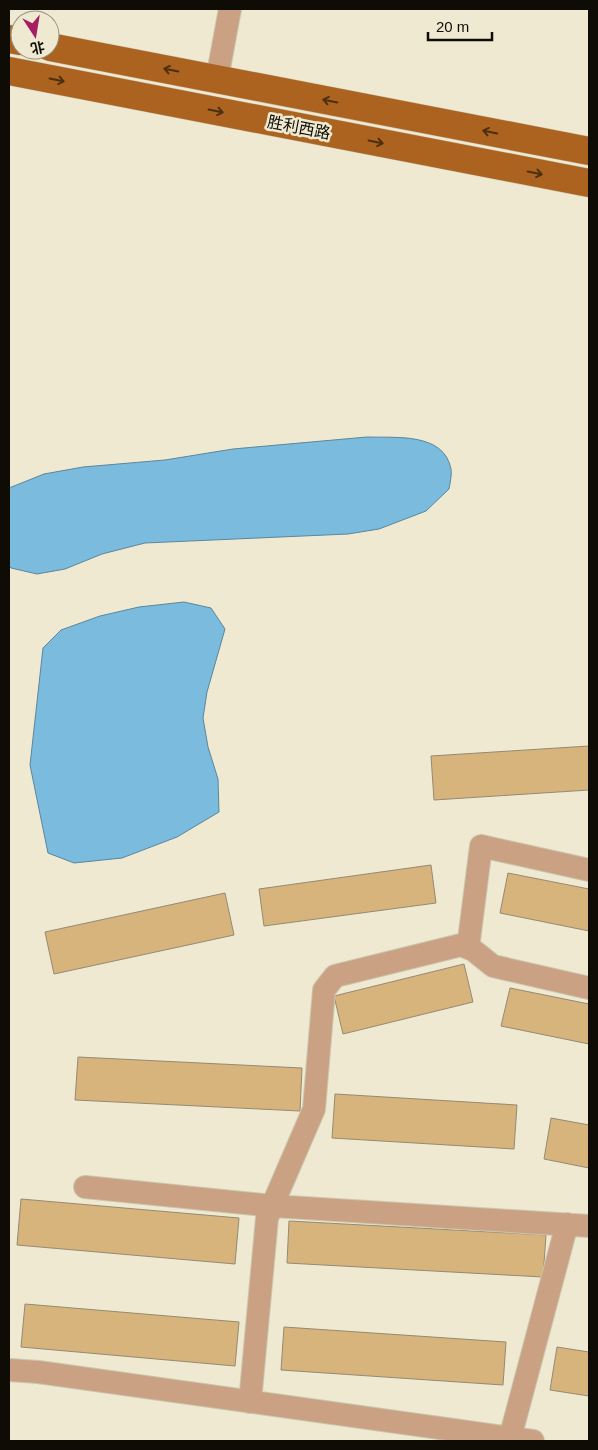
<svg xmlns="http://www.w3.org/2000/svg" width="598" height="1450" font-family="Helvetica,'Noto Sans SC',sans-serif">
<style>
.water{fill:#7bbbde;stroke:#5a869d}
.building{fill:#d6b47c;stroke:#968974}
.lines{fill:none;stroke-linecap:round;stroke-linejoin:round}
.minor-casing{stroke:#cac6b0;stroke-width:24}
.major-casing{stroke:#cac6b0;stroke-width:29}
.minor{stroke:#caa183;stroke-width:22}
.major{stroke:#ab631f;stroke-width:28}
.oneway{stroke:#4d2f0f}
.labels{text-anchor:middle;stroke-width:5;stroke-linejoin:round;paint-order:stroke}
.street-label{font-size:16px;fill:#0e0c05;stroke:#eee9d0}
</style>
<rect width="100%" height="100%" fill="#eee9d0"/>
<path class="water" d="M367,437C395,438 444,432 451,469C452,475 450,483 449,489L426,511L379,529L348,534L145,543L102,554L65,569L37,574L11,568L9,565V488L44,474L83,467L165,460L233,449Z
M184,602L211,608L225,629L207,692L203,718L208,747L218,779L219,812L177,837L122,858L74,863L48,853L30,765L43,648L61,630L100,616L139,607Z"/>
<path class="building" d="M589,746V790L434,800L431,756Z
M431,865L436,903L264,926L259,889Z
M508,873L589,889V931L500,913Z
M225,893L234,935L54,974L45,932Z
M464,964L473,1002L343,1034L334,996Z
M510,988L589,1004V1044L501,1026Z
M78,1057L302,1068L300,1111L75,1100Z
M335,1094L517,1105L514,1149L332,1138Z
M551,1118L589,1125V1168L544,1159Z
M21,1199L239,1218L235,1264L17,1245Z
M289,1221L546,1235L543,1277L287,1263Z
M25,1304L239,1322L235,1366L21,1347Z
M284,1327L506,1342L503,1385L281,1370Z
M557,1347L589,1352V1396L550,1390Z"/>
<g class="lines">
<g class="minor-casing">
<path id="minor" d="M217,79L230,9
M468,948L481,846L589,870
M85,1187L273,1206L589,1226
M9,1370L38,1372L533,1441
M250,1402L267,1218L314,1109L324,990L335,976L461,945L473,950L493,966L589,988
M510,1438L567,1224"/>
</g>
<g class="major-casing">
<path id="major" d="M9,39L20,41
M50,47L589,151
M9,71L589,183"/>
</g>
<use href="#minor" class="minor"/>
<use href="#major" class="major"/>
</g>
<defs><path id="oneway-shaft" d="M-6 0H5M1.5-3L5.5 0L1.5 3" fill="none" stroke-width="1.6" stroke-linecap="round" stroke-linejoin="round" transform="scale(1.25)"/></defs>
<g class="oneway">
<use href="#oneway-shaft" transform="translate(171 70) rotate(-169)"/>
<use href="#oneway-shaft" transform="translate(57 80) rotate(11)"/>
<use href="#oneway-shaft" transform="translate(330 101) rotate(-169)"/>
<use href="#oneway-shaft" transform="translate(216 111) rotate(11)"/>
<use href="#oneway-shaft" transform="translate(490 132) rotate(-169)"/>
<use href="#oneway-shaft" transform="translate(376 142) rotate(11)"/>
<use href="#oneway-shaft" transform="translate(535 173) rotate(11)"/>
</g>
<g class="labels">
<g class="street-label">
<text transform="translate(299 127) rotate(11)" y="6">胜利西路</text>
</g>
</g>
<rect width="598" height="1450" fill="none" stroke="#0e0c05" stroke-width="20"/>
<g transform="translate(35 35) rotate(168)"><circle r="24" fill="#eee9d0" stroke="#94917f"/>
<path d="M0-4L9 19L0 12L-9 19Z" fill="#a61d64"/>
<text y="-8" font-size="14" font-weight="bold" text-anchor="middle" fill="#0e0c05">北</text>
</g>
<path d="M428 32v8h64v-8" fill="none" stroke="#0e0c05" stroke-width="2.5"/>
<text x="436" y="32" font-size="15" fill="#0e0c05" stroke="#eee9d0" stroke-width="4" paint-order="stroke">20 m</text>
</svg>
